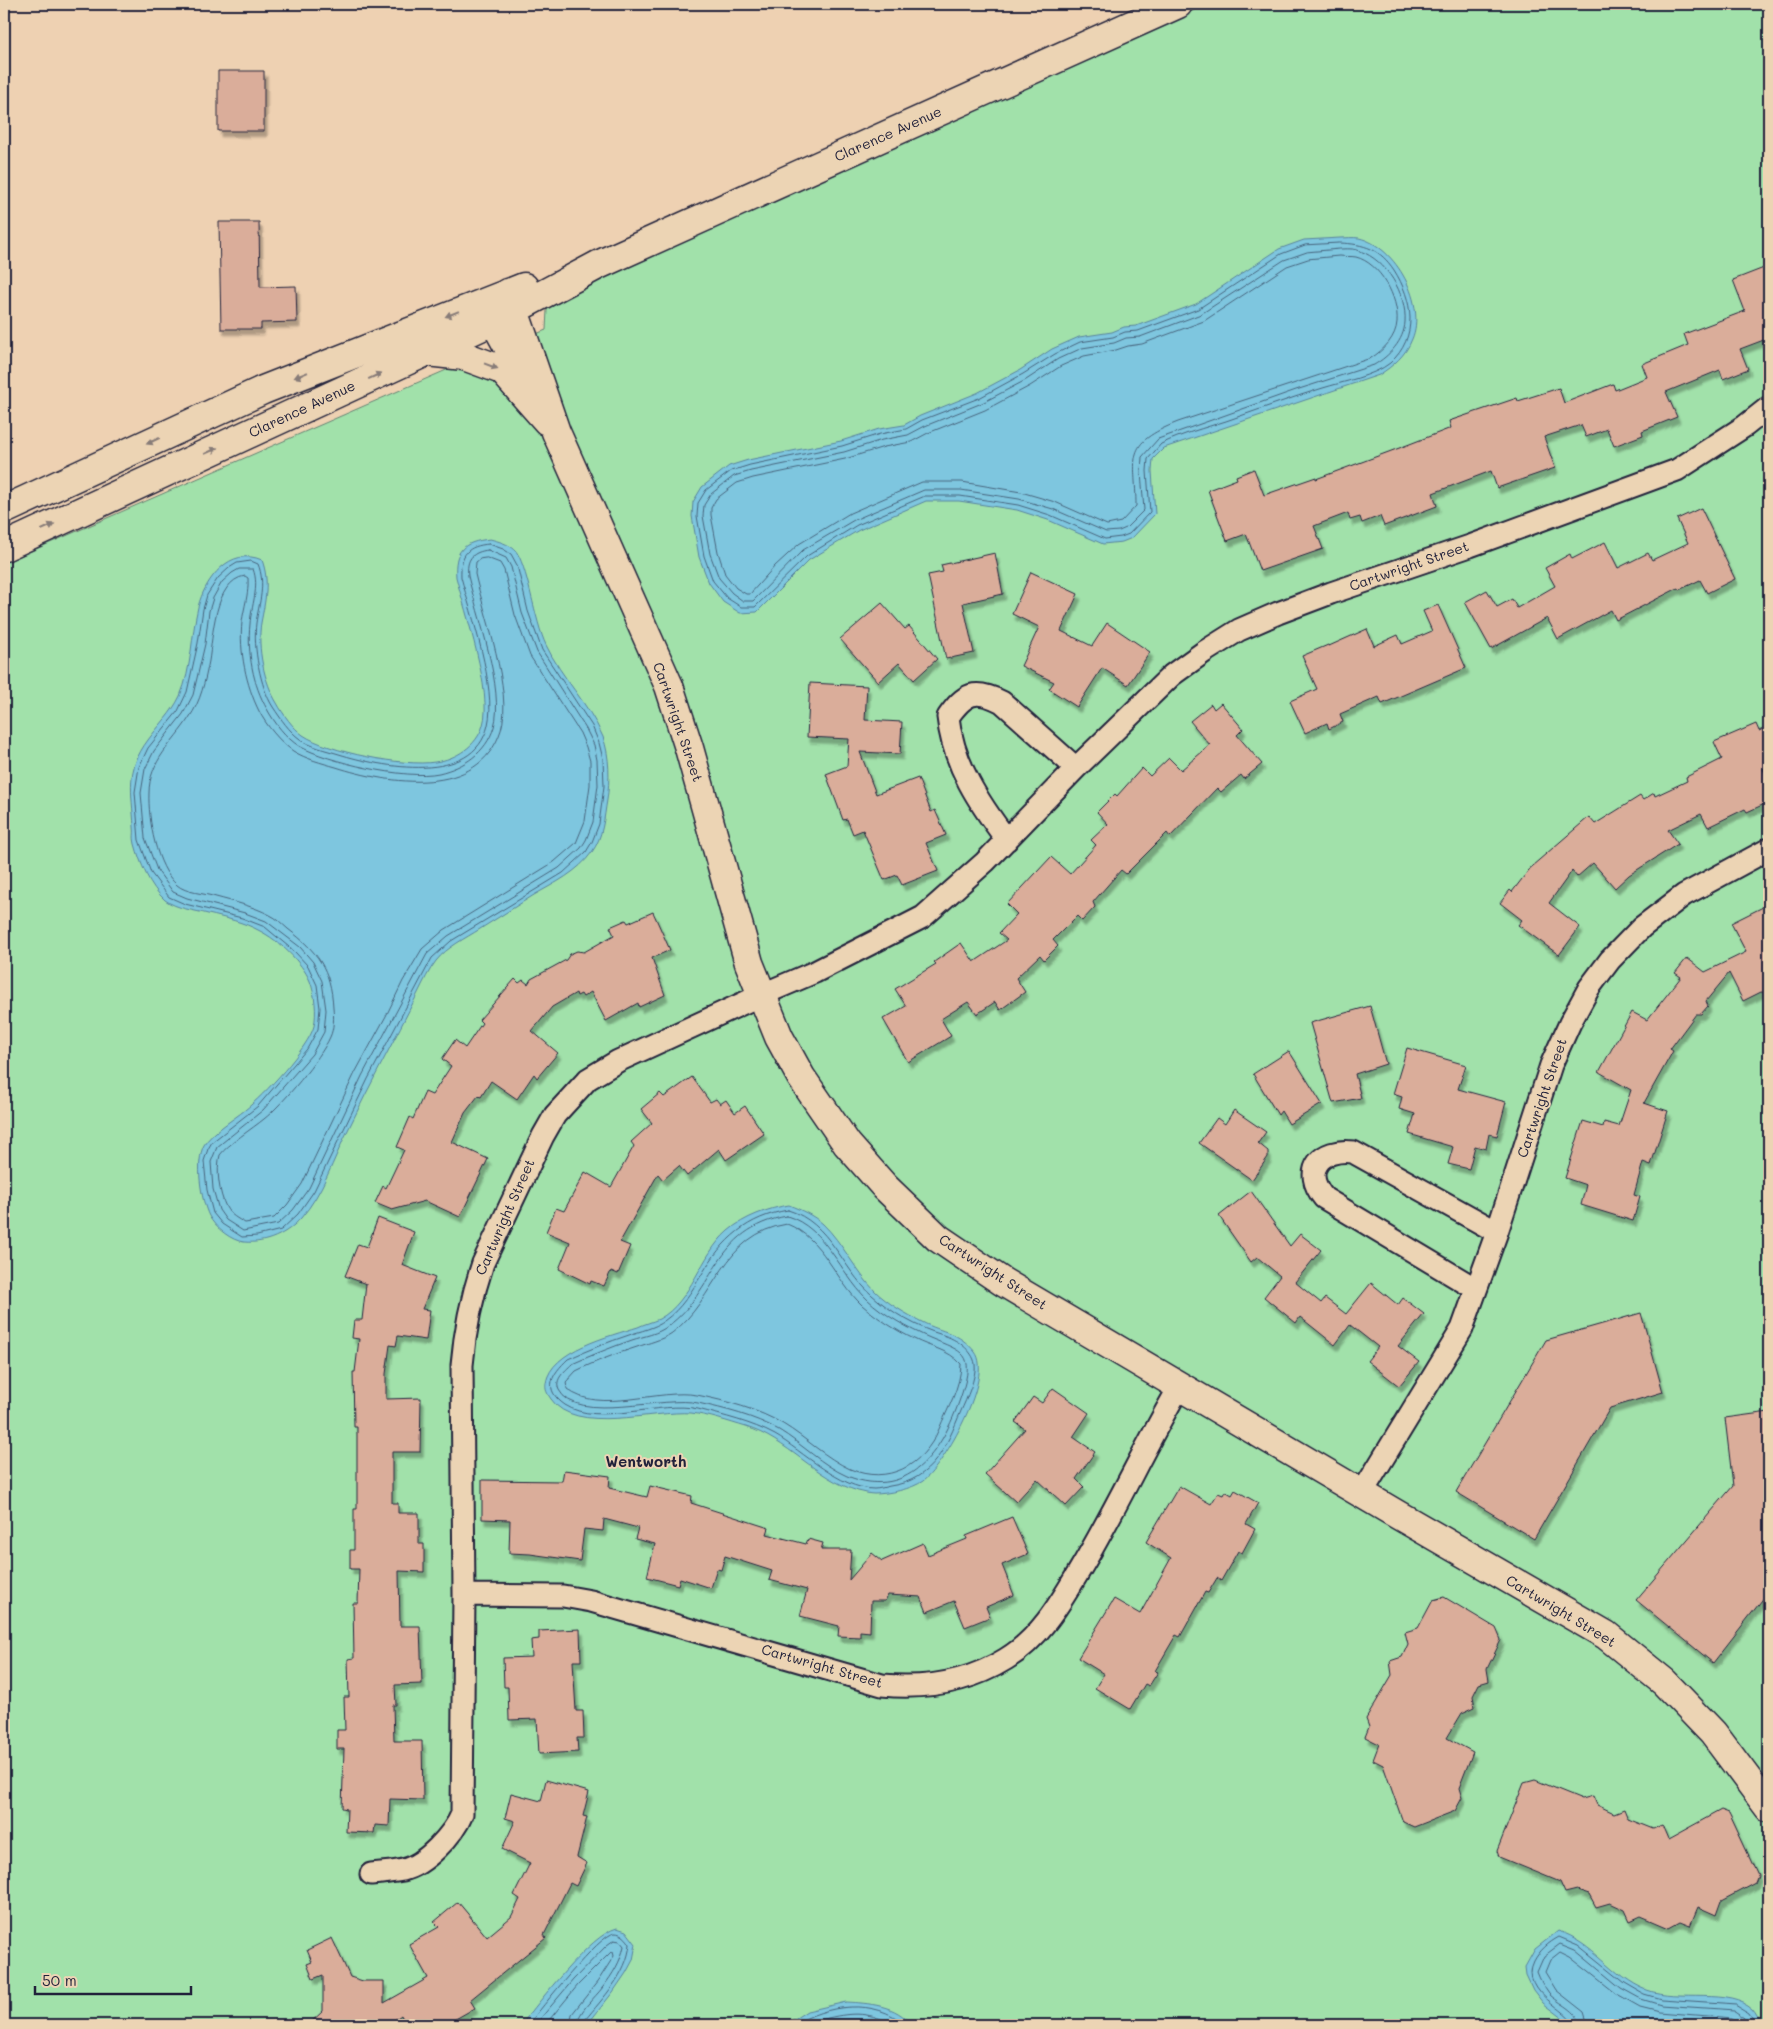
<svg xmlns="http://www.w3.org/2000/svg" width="1773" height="2029" font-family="Mali,sans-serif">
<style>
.green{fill:#a1e1aa;stroke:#628272}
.water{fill:#7ec6df;stroke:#59849d}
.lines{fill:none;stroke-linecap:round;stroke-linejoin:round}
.shore{stroke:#47647d;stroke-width:1}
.building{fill:#daad9a;stroke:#22223b;filter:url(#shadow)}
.street-casing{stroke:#22223b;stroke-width:25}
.secondary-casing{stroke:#22223b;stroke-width:31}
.street{stroke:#ecd4b4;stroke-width:21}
.secondary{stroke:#ecd4b4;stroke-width:28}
.oneway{fill:#877b78}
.labels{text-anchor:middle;stroke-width:4;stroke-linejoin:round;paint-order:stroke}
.street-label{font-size:14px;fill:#22223b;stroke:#ecd4b4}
.neighbourhood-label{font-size:15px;font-weight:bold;fill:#22223b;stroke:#ecd4b4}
</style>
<defs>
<filter id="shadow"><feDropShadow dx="3" dy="5.5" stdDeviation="1" flood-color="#0004"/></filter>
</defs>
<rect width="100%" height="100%" fill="#eed1b2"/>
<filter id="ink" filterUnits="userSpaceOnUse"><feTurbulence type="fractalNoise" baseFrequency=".02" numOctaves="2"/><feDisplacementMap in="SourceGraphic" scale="10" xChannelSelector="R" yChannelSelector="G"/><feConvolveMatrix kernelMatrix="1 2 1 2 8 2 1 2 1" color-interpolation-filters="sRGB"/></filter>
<g filter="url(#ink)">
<path class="green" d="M1208,4H1769V2025H4V563L451,368L546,330L547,310L558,297L602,275Z"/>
<path class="water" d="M1340,238C1346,238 1353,237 1359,238C1396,246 1427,305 1412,339C1406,355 1393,366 1379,375L1164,448L1153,459L1152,471L1155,514L1132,538L1122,542L1103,544L1048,520L1017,510L959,501H926L859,530L809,560L757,612L740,613L723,602L709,583L699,557L692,516L693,502L702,487L729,466L748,460L841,441L879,429L904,425L920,416L977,393L1020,370L1052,349L1079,337L1112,332L1124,327L1136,326L1196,304L1279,249L1304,240Z
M490,539C498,541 509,544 515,550C527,563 535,623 546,645C561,677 589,704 603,737C610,757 610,780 607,800C604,818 603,837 592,852C578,872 555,883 534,895C516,906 498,918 480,929C466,938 447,947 436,961C429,970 423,983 418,993C395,1039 370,1084 348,1130C333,1160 323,1193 301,1218C287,1234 266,1244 244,1242C232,1241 215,1228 209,1216C201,1200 195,1162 204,1145C211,1133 234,1119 245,1110C263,1096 309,1047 314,1026C317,1013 315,994 310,981C302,962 278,940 260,931C244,922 225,918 208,914C194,910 177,909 165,900C150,887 140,863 135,844C133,835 135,836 134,827C132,791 125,771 148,740C159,725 172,713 180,696C192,668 191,636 198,607C205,579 230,546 262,560C270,582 265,601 261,623C257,648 264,682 277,703C283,714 293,728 303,735C328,752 405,767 435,762C456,759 477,746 483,725C493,693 465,612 456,577C454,550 463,542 490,539Z
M789,1205C801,1210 813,1215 823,1224C842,1242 856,1272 875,1291C887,1303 906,1314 922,1322C943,1333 958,1331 975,1352C994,1376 945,1464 923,1481C912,1489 888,1494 874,1494C869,1494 863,1492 858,1491C816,1479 787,1439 746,1427C729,1422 709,1415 691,1413C654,1410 575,1435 551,1399C547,1393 545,1390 546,1383C551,1350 610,1336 638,1327C644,1324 652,1322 659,1319C692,1301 700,1255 728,1231C744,1217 769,1208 789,1205Z
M617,1928L626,1931L636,1944L633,1960L626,1973L613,1992L587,2025H521C540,2001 590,1935 617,1928Z
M1558,1931C1593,1941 1613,1977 1647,1990C1679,2002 1729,1986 1754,2009C1758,2013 1761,2020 1764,2025H1572L1543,2003L1533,1990L1526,1975L1525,1967L1535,1949Z
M846,2002C867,2003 898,2005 911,2025H785L807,2011Z"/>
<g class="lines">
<path class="shore" d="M1340,243C1365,244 1380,249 1394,270C1413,300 1419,337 1390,363C1374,376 1342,382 1323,388C1290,398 1258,410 1226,421C1204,428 1182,434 1161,444L1148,459L1147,471L1150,512L1129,534L1121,537L1105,539L1050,515L1018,505L960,496H925L857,525L807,556L755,607H741L727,598L713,581L704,556L697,516L698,503L706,490L731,471L750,465L842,446L880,434L906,429L922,420L979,398L1023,374L1055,354L1080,342L1113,337L1125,332L1138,331L1198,309L1281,254L1305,245Z
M1340,249C1346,249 1354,248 1360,251C1386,260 1407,294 1405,322C1404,341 1389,356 1374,365L1296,390L1158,439L1142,457L1141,472L1144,510L1126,528L1119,531L1106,532L1053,509L1019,499L961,490H924L854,520L803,550L753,601H743L732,593L719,578L710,554L703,516L704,505L711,494L734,476L751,471L844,452L882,440L908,435L925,426L982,403L1026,380L1058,359L1082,348L1114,343L1126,338L1140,337L1201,314L1284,260L1307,252Z
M1340,256C1345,257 1351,256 1356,257C1380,263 1399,298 1397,322C1396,337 1384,350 1371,358L1178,422C1122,444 1136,457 1136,506L1121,522L1107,525L1055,502L1021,492L962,482H922L850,513L799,544L775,566L750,594H746L736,588L725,574L718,552L711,515V508L716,499L737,483L753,478L845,459L884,447L911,442L928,433L985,410L1030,386L1061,366L1084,356L1116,350L1128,346L1142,344L1204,321L1287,266L1308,259Z
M489,544L503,549L511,554L517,565L528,611L542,650L592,726L599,743L603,759L604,786L599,824L592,842L586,852L563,873L451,941L432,958L368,1079L314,1191L298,1214L281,1230L257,1236L242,1237L222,1224L213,1213L207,1190L204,1161L208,1149L212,1142L258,1106L307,1049L318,1029L320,1008L317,985L308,966L295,952L265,927L242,918L185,904L169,897L151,873L139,840L135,792L139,767L148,748L178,711L187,692L198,643L203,609L207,595L218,578L229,568L237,563L251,561L258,564C266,584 259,603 256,623C253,647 260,687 273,707C281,719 289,731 300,739C311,747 326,750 339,754C381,767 474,786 488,725C497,688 471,614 461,577C460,554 467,546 489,544Z
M488,550L506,558L511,567L522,613L537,652L586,729L594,745L597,760L598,785L593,822L586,840L581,848L559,868L448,936L427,954L362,1076L309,1188L293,1210L278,1224L243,1231L226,1220L219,1210L213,1189L211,1162L217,1147L263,1110L312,1054L324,1032L326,1010L322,981L313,962L300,947L266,921L245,913L187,898L173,892L157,870L145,838L141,793L145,769L154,751L183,714L193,695L205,644L209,611L213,598L222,582L232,573L239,569H253C260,587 251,606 250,624C247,652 253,685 267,709C274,722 286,738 299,746C328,762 406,780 439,773C464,767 486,753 494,727C505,690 477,614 468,576C466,559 472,552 488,550Z
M487,558L500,563L504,570L515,615L530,656L580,733L586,747L590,761V785L585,821L576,843L554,862L444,930L422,949L403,981L386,1016L355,1073L302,1184L287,1205L274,1218L245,1223C238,1219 230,1215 226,1207C219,1193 216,1170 220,1155C227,1145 253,1128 264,1119C282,1105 321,1058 330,1037C334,1029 334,1016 333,1007C331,969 317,951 288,929C282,924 277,918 270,915C253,906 234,902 216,897C204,893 186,893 177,885C156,867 148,819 149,793C149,761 173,743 189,718C201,701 205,681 209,661C213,637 214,581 245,576L248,578C249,594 244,607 242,622C239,651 246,685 259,711C266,725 280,742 293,751C306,759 322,763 336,767C389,784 479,799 501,730C513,691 484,614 475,574L476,562L480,559Z
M788,1210C831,1223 841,1268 872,1295C892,1313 918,1328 943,1335C956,1339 973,1350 975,1364C977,1376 966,1400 961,1411C946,1447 933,1480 890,1486C885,1487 879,1489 874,1489C840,1489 803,1451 775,1435C751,1422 724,1416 698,1409C661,1400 599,1427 565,1405C542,1389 552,1374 568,1359C588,1350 608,1342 629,1335C640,1331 655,1328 664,1321C682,1308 691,1292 702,1274C723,1239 747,1217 788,1210Z
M787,1216C826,1228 840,1273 867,1299C884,1315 909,1329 930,1338C964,1352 975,1353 962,1393C945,1446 912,1502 847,1476C822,1465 802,1444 779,1430C754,1416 725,1409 698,1403C666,1395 576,1424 559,1390C554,1379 565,1371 572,1364C592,1355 612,1347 632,1340C644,1336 658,1334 668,1326C717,1290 713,1229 787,1216Z
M787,1224C823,1238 835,1280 862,1305C877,1318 897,1331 914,1339C931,1348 948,1349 961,1364C961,1386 947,1410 939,1429C923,1466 888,1485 850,1469C826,1458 806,1438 783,1424C758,1409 726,1401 697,1395C660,1388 599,1415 567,1389L566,1382L576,1371C596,1361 616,1354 637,1347C648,1343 662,1340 672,1333C717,1299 722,1234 787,1224Z
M528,2025C540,2010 599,1934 615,1933C622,1933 627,1939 630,1944C627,1974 603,1998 585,2020L584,2025
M535,2025L573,1980L607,1945L614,1940L620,1941L624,1946C621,1961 613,1974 603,1987C595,1998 578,2011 577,2025
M545,2025L578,1985L610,1953L613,1952L614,1956L598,1981L572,2014L570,2025
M794,2025C825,2005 876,1997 905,2025
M806,2025C813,2021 820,2020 828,2018C854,2012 870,2012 894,2025
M829,2025C845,2022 862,2018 878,2025
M1574,2025C1572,2010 1518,1993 1534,1961C1540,1950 1548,1943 1559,1937L1578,1945L1625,1983L1644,1994L1661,1999L1736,2004L1751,2013L1758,2025
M1580,2025C1579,2010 1559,2004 1549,1994C1544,1987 1540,1980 1537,1972L1544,1956L1560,1944L1575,1950L1621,1988L1641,1999L1661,2005L1734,2010L1746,2018L1751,2025
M1588,2025L1584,2012L1556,1990L1545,1972L1550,1960L1560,1952L1570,1957L1617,1994L1640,2007L1660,2012L1731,2018L1742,2025"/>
</g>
<path class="building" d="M218,71H264V131H218Z
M219,222H259L260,287L296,286L297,322L261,323V329H221Z
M1769,266V338L1740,349L1748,369L1723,379L1720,370L1666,392L1677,417L1642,431L1643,435L1614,446L1607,429L1586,437L1581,425L1544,437L1555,468L1497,488L1491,471L1433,493L1437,506L1384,526L1380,516L1362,523L1360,517L1350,520L1348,513L1314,526L1323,549L1260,571L1246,534L1227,541L1208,490L1237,479L1236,476L1254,469L1264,495L1316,477V479L1402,447L1451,428L1449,421L1517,398L1518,401L1559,388L1564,403L1613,384L1615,390L1647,377L1642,364L1688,345L1684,334L1745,311L1733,280Z
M1701,508L1735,579L1707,593L1700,580L1679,590L1678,588L1616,620L1611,610L1558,639L1547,618L1491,649L1465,602L1487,590L1497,607L1512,599L1517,608L1555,586L1545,568L1570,554L1572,559L1605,542L1618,568L1648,553L1652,560L1688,543L1677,519Z
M995,553L1003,594L963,603L974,653L946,659L928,575L943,572L941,565Z
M1031,572L1078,594L1061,631L1092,646L1107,623L1150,652L1128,685L1102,668L1077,707L1049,689L1054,682L1021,666L1039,627L1012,614Z
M882,603L905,629L909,626L937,659L914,680L899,663L878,682L840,639Z
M1438,605L1466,668L1382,704L1379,697L1340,714L1343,722L1329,729L1327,723L1305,733L1290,701L1317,689L1302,656L1328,645L1329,646L1367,629L1374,646L1398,635L1402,644L1432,631L1423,611Z
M810,683L867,686L865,720L902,722L900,754L860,752L876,794L918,778L931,812L935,810L946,835L926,843L938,871L902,885L897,875L884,880L863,830L853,834L847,819L843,820L826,774L847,766L849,739L807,737Z
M1221,703L1243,729L1237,735L1262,764L1244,779L1241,775L1221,792L1217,788L1170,837L1167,833L1126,874L1121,870L1093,902L1095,907L1082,921L1077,916L1053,940L1058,946L1044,960L1040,955L1016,978L1025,992L1000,1010L995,1002L977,1014L968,1002L941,1019L951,1036L908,1062L883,1019L906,1006L895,989L936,964L934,962L961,943L974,962L1007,940L999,933L1017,914L1007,904L1051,857L1070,874L1096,845L1091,840L1108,824L1097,812L1115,794L1117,796L1142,768L1150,776L1169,758L1181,770L1210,745L1190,721L1211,704L1214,709Z
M1756,724L1759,731L1769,726V766L1763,769L1769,782V802L1747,812L1745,809L1708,827L1701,814L1668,830L1678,844L1629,875L1615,888L1593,863L1577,877L1572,871L1549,903L1580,927L1559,955L1518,925L1522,920L1500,903L1510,890L1512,892L1532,866L1589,817L1595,824L1640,796L1643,800L1654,793L1655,796L1687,781L1686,777L1722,759L1714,742Z
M1769,904V993L1761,992L1743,1001L1729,973L1706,1001L1708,1006L1701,1014H1696L1670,1049L1673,1051L1644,1103L1668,1111L1651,1165L1643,1162L1634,1195L1640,1197L1633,1221L1581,1205L1586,1185L1565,1178L1583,1121L1603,1127L1604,1122L1619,1126L1631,1090L1599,1072L1632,1012L1647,1020L1681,977L1675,973L1687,958L1705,972L1746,952L1731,923Z
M653,912L670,950L652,958L665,995L639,1007L638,1003L606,1021L591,992L583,997L581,994L577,996L576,993L552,1007L532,1031L558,1053L537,1078L534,1074L517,1099L491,1081L481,1097L478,1096L465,1113L452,1142L488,1159L460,1217L425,1201L392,1210L375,1203L383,1186L386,1188L404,1150L397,1147L410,1117L413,1119L425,1092L432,1095L451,1066L442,1059L455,1040L465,1048L482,1023L479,1020L515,979L519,983L523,980L528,984L531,979L566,960L570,954L577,951L584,952L614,935L610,927L626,920L628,923Z
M1370,1006L1386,1064L1355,1074L1361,1098L1333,1103L1310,1023Z
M1407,1048L1466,1065L1458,1089L1506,1102L1497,1136L1489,1134L1486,1149L1475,1146L1469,1169L1448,1164L1453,1147L1409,1134L1415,1114L1399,1109L1402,1097L1393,1094Z
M1289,1051L1322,1104L1289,1124L1281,1111L1278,1115L1253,1074Z
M692,1077L710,1102L716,1099L720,1104L726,1100L735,1113L745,1106L764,1134L726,1160L719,1149L687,1176L679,1166L663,1180L658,1174L620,1242L630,1246L618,1274L611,1271L604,1286L591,1281L590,1284L559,1269L570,1242L546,1232L556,1208L564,1211L585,1172L611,1187L634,1146L631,1142L652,1123L641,1109L660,1093L664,1097Z
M1234,1110L1266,1132L1258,1143L1268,1151V1157L1252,1180L1199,1143L1217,1118L1225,1124Z
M1251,1191L1290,1246L1300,1234L1321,1250L1295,1282L1321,1303L1325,1298L1346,1314L1371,1283L1398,1305L1403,1298L1424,1314L1398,1346L1419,1362L1399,1386L1367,1361L1378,1347L1350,1325L1335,1345L1300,1317L1296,1323L1264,1297L1280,1276L1257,1257L1251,1262L1219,1216Z
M378,1218L414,1232L402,1265L435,1278L422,1309L430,1310L426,1340L398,1336L396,1346L390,1345L386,1374V1399L421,1398L420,1452H392V1503H398V1513H419V1544H424V1572L399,1571L400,1626H420L422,1684L395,1685L396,1705H393L394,1741H422L423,1800L390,1799L389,1826L375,1825L374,1833L346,1832L347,1809L342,1808L344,1749H337V1730H345L344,1697H349L348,1659L354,1658L353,1603H358L359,1569H350V1550H354V1509H357V1427H354L353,1372H355L359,1339L352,1338L354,1320H362L366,1284L345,1276L358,1244L367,1247Z
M1641,1313L1663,1392L1610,1408L1534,1539L1456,1492L1546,1340Z
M1053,1388L1089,1413L1073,1437L1095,1452L1076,1479L1084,1487L1066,1506L1037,1479L1016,1502L985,1474L1025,1429L1015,1422L1033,1397L1042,1403Z
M1769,1412V1591L1713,1663L1636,1600L1733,1486L1725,1418Z
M564,1470L610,1476L609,1488L647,1497L650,1486L692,1496L691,1503L769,1528L767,1534L806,1544L808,1539L823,1543L821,1550H851L849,1580L872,1553L882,1561L923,1543L928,1555L967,1539L966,1536L1012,1517L1028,1554L1002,1565L1014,1595L986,1607L990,1617L965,1627L954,1601L927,1612L921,1597L888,1595L885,1601H871L870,1632L860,1631V1637L838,1636L839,1626L800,1616L807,1590L769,1580L772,1571L725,1556L721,1570L717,1569L711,1588L680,1578L678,1585L647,1577L655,1544L635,1539L638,1528L604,1519L603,1531L584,1529L580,1561L530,1554L509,1553L510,1520L482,1519V1480L562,1481Z
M1179,1486L1211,1504L1218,1493L1223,1495L1225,1491L1232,1495L1235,1490L1258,1503L1246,1524L1255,1529L1242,1553L1238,1551L1221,1581L1217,1578L1208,1593L1205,1592L1180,1637L1176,1635L1155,1671L1158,1672L1149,1686L1145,1684L1130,1709L1095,1688L1104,1674L1078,1658L1114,1599L1140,1614L1171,1558L1146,1542Z
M1444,1597L1496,1628L1501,1640L1487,1669L1489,1681L1479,1684L1473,1696L1475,1707L1462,1713L1447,1738L1473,1752L1459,1788L1462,1798L1455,1811L1414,1827L1403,1822L1383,1765L1373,1760L1379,1744L1365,1737L1369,1727L1366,1719L1392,1675L1390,1661L1402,1657L1408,1644L1405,1632L1418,1628L1433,1600Z
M580,1629L581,1661H573L576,1711H583L584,1738H577L578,1752L539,1754L537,1719L509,1720L508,1687H504L503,1658L532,1657L531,1640L539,1639V1631Z
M546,1780L589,1792L583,1816L587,1817L577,1857L587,1863L576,1886L570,1883L544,1935L546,1938L470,2000L475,2008L445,2025H406L401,2015L388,2025H370L365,2020H340L335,2025H308L323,2011V1975L313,1979L307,1964L312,1962L307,1950L332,1938L350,1977L363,1981H384V2003L428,1978L409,1944L439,1927L434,1922L458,1902L487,1937L511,1917L520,1899L514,1895L530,1863L502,1849L515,1821L505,1818L511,1793L541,1801Z
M1535,1780L1582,1799L1593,1796L1597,1805L1614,1813L1624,1809L1628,1819L1653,1829L1662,1825L1668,1839L1721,1810L1729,1813L1758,1875L1755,1883L1721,1901L1716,1915L1698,1907L1690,1926L1680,1922L1669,1928L1641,1916L1630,1921L1625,1910L1610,1903L1596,1907L1589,1894L1577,1890L1565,1893L1560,1882L1499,1857L1497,1851L1524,1783Z"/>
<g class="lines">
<g class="street-casing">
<path id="street" d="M1007,840C979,803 953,764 948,717C965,693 975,688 1002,702L1076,768
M1476,1289L1324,1198C1301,1170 1321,1148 1353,1152L1497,1232
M1362,1493L1462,1329L1497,1232L1551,1065L1570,1023L1589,988L1610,960L1642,927L1684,895L1769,849
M464,1595L563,1596L591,1601L882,1685C925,1689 969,1682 1006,1659C1039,1639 1059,1605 1078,1573C1115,1512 1144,1447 1180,1386
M371,1874C382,1873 393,1872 403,1870C425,1865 454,1834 462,1814L464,1595L462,1365C465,1330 472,1296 483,1263L543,1136L555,1115L588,1079L618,1061L761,995L815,972L923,917L985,862L1076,768L1172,675L1204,652L1239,630L1278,613L1331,593L1470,546L1677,470L1745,426L1769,407"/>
</g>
<g class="secondary-casing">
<path id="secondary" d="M507,293L514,310L556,432L669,686L689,748L749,963L779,1037L801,1077L847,1144L885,1187L938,1238L1003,1282L1398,1515L1606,1635L1664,1682L1713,1733L1769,1808
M485,304L524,376
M427,352L464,356L502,370L547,421
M4,510L263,390L524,287
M4,547L493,321L598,265L1178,4"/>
</g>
<use href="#street" class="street"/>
<use href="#secondary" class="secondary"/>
</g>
<defs><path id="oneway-solid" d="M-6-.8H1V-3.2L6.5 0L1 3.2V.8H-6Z" transform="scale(1.25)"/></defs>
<g class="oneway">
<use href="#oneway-solid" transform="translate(452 314) rotate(158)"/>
<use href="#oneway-solid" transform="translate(491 366) rotate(21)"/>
<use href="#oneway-solid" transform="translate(301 375) rotate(158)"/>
<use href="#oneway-solid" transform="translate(375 376) rotate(-25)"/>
<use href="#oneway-solid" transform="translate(153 441) rotate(155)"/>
<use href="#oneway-solid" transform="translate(211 451) rotate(-25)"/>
<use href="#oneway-solid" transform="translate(48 527) rotate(-25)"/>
</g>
</g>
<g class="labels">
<g class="street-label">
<text transform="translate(888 134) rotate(-24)" y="5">Clarence Avenue</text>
<text transform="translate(302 409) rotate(-25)" y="5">Clarence Avenue</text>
<text transform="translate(1409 566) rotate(-19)" y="5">Cartwright Street</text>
<text transform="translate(678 722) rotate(71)" y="5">Cartwright Street</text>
<text transform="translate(1542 1098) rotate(-71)" y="5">Cartwright Street</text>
<text transform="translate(505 1217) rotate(-66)" y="5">Cartwright Street</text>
<text transform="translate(993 1272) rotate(33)" y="5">Cartwright Street</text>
<text transform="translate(1561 1611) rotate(31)" y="5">Cartwright Street</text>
<text transform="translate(822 1666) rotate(16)" y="5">Cartwright Street</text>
</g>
<g class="neighbourhood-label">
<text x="646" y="1467">Wentworth</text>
</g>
</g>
<rect width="1773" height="2029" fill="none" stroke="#ecd4b4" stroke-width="20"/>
<rect x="10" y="10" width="1753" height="2009" fill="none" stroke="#22223b" stroke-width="2" filter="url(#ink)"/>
<path d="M35 1986v8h156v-8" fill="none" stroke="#22223b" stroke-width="2.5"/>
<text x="42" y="1986" font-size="15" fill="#22223b" stroke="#ecd4b4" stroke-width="4" paint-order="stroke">50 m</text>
</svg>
